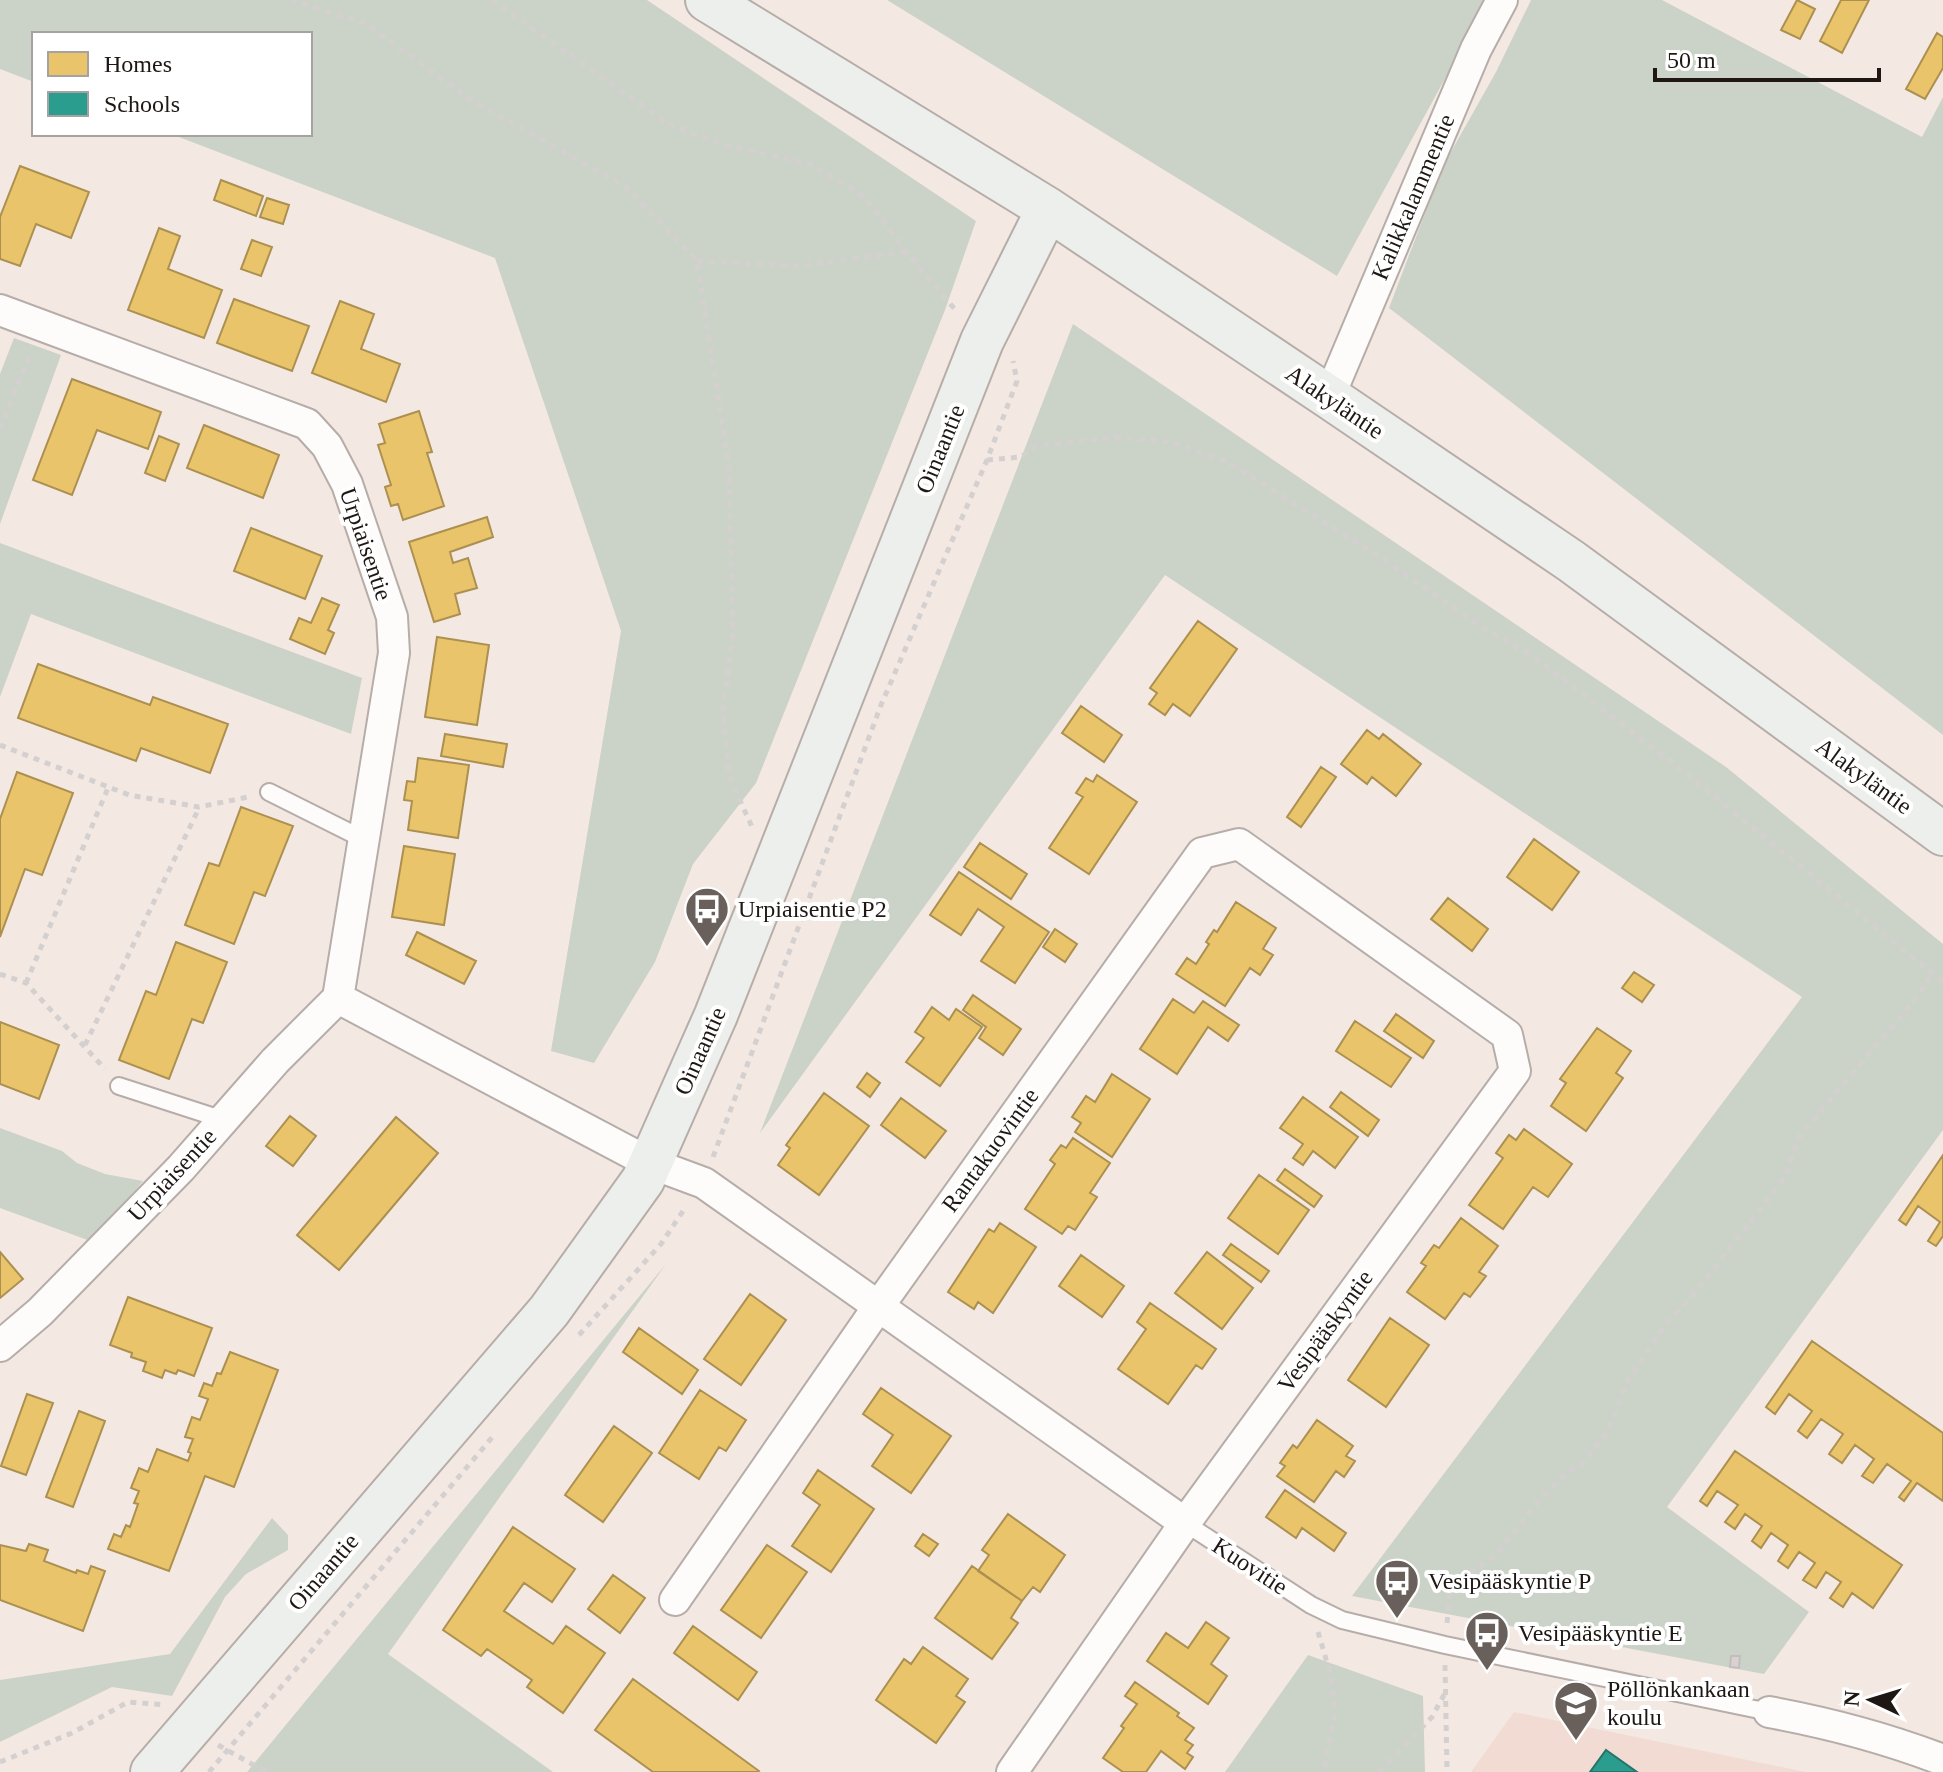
<svg xmlns="http://www.w3.org/2000/svg" width="1943" height="1772" font-family="'Times New Roman',serif">
<style>
.built{fill:#f1dbd2}
.green{fill:#cbd3c8}
.homes{fill:#e9c46a;stroke:#ac9050;stroke-width:2}
.schools{fill:#2a9d8f;stroke:#26756a;stroke-width:2}
.building{fill:#d9d1d2;stroke:#c4bdbd;stroke-width:2}
.lines{fill:none;stroke-linecap:round;stroke-linejoin:round}
.lane-casing{stroke:#b6ada9;stroke-width:20}
.street-casing{stroke:#b6ada9;stroke-width:34}
.secondary-casing{stroke:#b6ada9;stroke-width:46}
.path{stroke:#d4d0cf;stroke-width:5;stroke-dasharray:6 6;stroke-linecap:butt}
.lane{stroke:#fdfcfb;stroke-width:16}
.street{stroke:#fdfcfb;stroke-width:30}
.secondary{stroke:#edefec;stroke-width:42}
.labels{text-anchor:middle;stroke-width:8;stroke-linejoin:round;paint-order:stroke}
.street-label{font-size:24px;fill:#1e1714;stroke:#fff}
.poi-label{font-size:24px;fill:#1e1714;stroke:#fff;text-anchor:start}
</style>
<rect width="100%" height="100%" fill="#f4e8e3"/>
<path class="built" d="M1514,1712L1806,1772H1471Z"/>
<path class="green" d="M0,0H647L976,221L945,310L756,783L693,864L655,962L594,1063L551,1051L621,631L495,258L171,134H310V34H34V82L0,69Z
M887,0H1488L1337,276Z
M1531,0H1662L1922,137L1943,97V735L1389,308L1443,166L1496,72Z
M1073,324L1726,767L1943,944V1130L1667,1507L1809,1612L1764,1674L1352,1596L1802,997L1165,575L760,1133Z
M14,338L61,355L0,524V374Z
M0,543L362,678L351,734L31,614L0,697Z
M0,1128L62,1151L77,1163L105,1174L143,1181L93,1242L0,1208Z
M666,1264L388,1654L553,1772H247Z
M272,1518L288,1535V1550L246,1574L225,1597L172,1696L112,1687L0,1742V1680L170,1654Z
M1308,1655L1423,1696L1425,1772H1225Z"/>
<path class="homes" d="M1797,0L1815,9L1800,39L1781,30Z
M1841,0H1869L1842,53L1820,41Z
M1937,33L1943,37V68L1925,99L1906,89Z
M20,166L89,192L71,238L36,224L20,266L0,259V217Z
M221,180L263,196L256,216L214,200Z
M267,198L289,205L283,224L260,217Z
M159,228L180,236L168,269L222,290L204,338L128,310Z
M252,240L272,247L261,276L241,269Z
M234,299L309,326L292,371L217,343Z
M340,301L374,314L361,349L400,364L386,402L312,373Z
M72,379L161,412L148,449L97,430L72,495L33,480Z
M419,411L432,452L427,453L444,506L403,520L398,504L391,506L385,487L391,485L378,445L385,443L379,424Z
M204,425L279,455L263,498L187,468Z
M159,436L179,444L165,481L145,473Z
M487,517L493,537L450,552L453,563L468,558L477,588L455,594L460,614L434,622L409,542Z
M251,528L322,556L305,599L234,571Z
M322,598L339,605L328,630L334,633L325,654L290,639L299,618L311,623Z
M1198,621L1237,649L1190,716L1173,704L1165,715L1149,704L1157,693L1150,688Z
M437,637L489,645L477,725L425,717Z
M38,664L150,705L153,697L228,724L210,773L141,748L136,761L18,718Z
M1081,706L1122,735L1104,762L1062,733Z
M1367,730L1379,739L1383,734L1421,764L1396,796L1372,777L1367,784L1341,764Z
M445,734L507,744L503,767L441,756Z
M418,758L469,765L458,838L408,830L412,801L404,800L407,781L415,782Z
M1321,767L1336,777L1301,827L1287,817Z
M17,772L73,793L42,875L25,869L0,937V819Z
M1097,775L1137,802L1089,874L1049,848L1083,797L1076,793L1086,778L1093,782Z
M241,807L293,826L265,896L254,892L234,944L185,925L209,863L219,866Z
M1534,839L1579,872L1552,910L1507,877Z
M980,843L1027,874L1011,899L964,867Z
M404,846L455,854L444,925L392,917Z
M959,872L1049,932L1015,983L981,961L1004,927L978,909L961,935L930,915Z
M1448,898L1488,929L1472,951L1431,919Z
M1236,902L1276,928L1263,949L1273,955L1260,975L1250,968L1225,1006L1176,974L1187,958L1196,964L1209,944L1206,942L1214,930L1217,932Z
M1055,929L1077,944L1065,962L1043,947Z
M417,932L476,961L464,984L406,955Z
M176,942L227,962L203,1023L192,1019L169,1079L119,1060L146,991L156,995Z
M1634,972L1654,985L1642,1002L1622,988Z
M973,995L1021,1029L1003,1055L979,1038L986,1027L963,1010Z
M1173,999L1194,1013L1203,1001L1239,1025L1228,1041L1208,1027L1177,1074L1140,1049Z
M932,1007L949,1020L956,1009L982,1027L940,1086L906,1062L924,1038L915,1032Z
M1396,1014L1434,1041L1423,1058L1384,1031Z
M1355,1021L1411,1058L1391,1087L1336,1051Z
M0,1022L59,1045L39,1099L0,1084Z
M1597,1028L1631,1051L1616,1073L1623,1078L1586,1131L1551,1106L1566,1083L1560,1079Z
M867,1073L880,1083L870,1097L857,1087Z
M1112,1074L1150,1099L1112,1157L1075,1132L1081,1123L1072,1117L1086,1096L1095,1102Z
M1341,1092L1379,1120L1368,1136L1330,1107Z
M824,1093L869,1126L819,1195L778,1165L790,1148L786,1145Z
M1303,1097L1358,1137L1335,1168L1313,1151L1303,1165L1293,1158L1303,1144L1280,1128Z
M901,1098L946,1131L925,1158L881,1125Z
M290,1116L316,1136L293,1166L266,1146Z
M396,1117L438,1153L339,1270L297,1235Z
M1524,1129L1572,1164L1548,1197L1533,1187L1503,1229L1469,1205L1503,1158L1496,1153L1509,1135L1516,1140Z
M1073,1138L1110,1163L1090,1193L1097,1197L1075,1230L1068,1226L1062,1234L1025,1209L1055,1164L1050,1160L1061,1145L1066,1148Z
M1943,1155V1236L1936,1246L1928,1241L1940,1222L1918,1206L1906,1225L1899,1220Z
M1285,1169L1322,1196L1314,1207L1277,1180Z
M1259,1175L1309,1210L1278,1254L1228,1218Z
M1461,1218L1498,1246L1479,1272L1486,1276L1470,1297L1464,1293L1445,1319L1407,1292L1426,1266L1421,1263L1434,1245L1439,1248Z
M1000,1223L1036,1247L993,1313L978,1302L974,1309L948,1292L989,1229L994,1232Z
M1231,1244L1269,1271L1261,1282L1223,1255Z
M0,1252L23,1279L0,1298Z
M1207,1252L1253,1288L1222,1329L1175,1293Z
M1081,1255L1124,1286L1102,1317L1059,1286Z
M750,1294L786,1320L741,1385L704,1359Z
M128,1297L212,1328L194,1376L178,1370L176,1374L165,1370L162,1378L143,1371L146,1362L131,1357L132,1353L110,1345Z
M1150,1303L1216,1349L1202,1369L1196,1365L1168,1404L1118,1369L1146,1329L1137,1322Z
M1390,1318L1429,1345L1386,1407L1348,1380Z
M639,1328L698,1370L682,1394L623,1352Z
M1812,1341L1943,1433V1501L1917,1483L1904,1501L1899,1497L1911,1481L1887,1464L1873,1483L1862,1476L1874,1459L1855,1445L1842,1463L1829,1454L1843,1434L1821,1419L1807,1438L1798,1431L1812,1411L1789,1394L1775,1414L1766,1407Z
M230,1352L278,1370L234,1487L205,1476L169,1571L108,1549L114,1534L121,1537L126,1525L130,1527L138,1504L134,1503L139,1491L131,1488L139,1468L148,1472L157,1449L188,1461L191,1453L188,1452L193,1439L185,1437L192,1417L200,1420L208,1399L199,1396L204,1383L212,1386L217,1373L221,1374Z
M881,1388L951,1436L911,1493L872,1466L893,1435L863,1414Z
M700,1390L746,1420L726,1451L719,1447L699,1479L659,1453Z
M27,1394L53,1403L26,1475L1,1466Z
M79,1411L105,1421L73,1507L46,1497Z
M1317,1420L1353,1446L1346,1456L1355,1461L1344,1477L1336,1471L1314,1502L1277,1476L1285,1466L1280,1463L1293,1445L1297,1448Z
M614,1426L652,1453L603,1522L565,1495Z
M1735,1451L1902,1565L1873,1608L1852,1593L1843,1607L1830,1598L1841,1582L1826,1572L1816,1588L1803,1580L1815,1563L1799,1552L1788,1568L1778,1561L1788,1545L1771,1533L1761,1548L1752,1541L1762,1526L1745,1514L1735,1529L1725,1522L1738,1505L1717,1491L1707,1506L1700,1501Z
M818,1470L874,1509L831,1572L792,1546L820,1505L803,1493Z
M1285,1490L1346,1533L1334,1551L1302,1528L1296,1538L1266,1517Z
M1008,1514L1065,1555L1040,1592L1033,1587L1022,1601L978,1571L989,1555L982,1550Z
M513,1527L575,1569L552,1602L524,1583L504,1611L553,1644L566,1626L605,1653L563,1713L527,1687L532,1680L487,1649L481,1656L443,1630Z
M923,1534L938,1544L929,1556L915,1546Z
M29,1544L48,1550L44,1561L76,1573L77,1570L88,1574L91,1566L105,1571L83,1631L0,1600V1545L26,1551Z
M767,1545L807,1572L761,1638L721,1610Z
M972,1566L1022,1601L1011,1618L1018,1623L992,1659L935,1618Z
M613,1575L645,1598L620,1633L588,1609Z
M1206,1622L1229,1638L1211,1664L1227,1676L1208,1704L1147,1661L1166,1633L1188,1648Z
M693,1626L757,1672L738,1700L674,1653Z
M923,1647L968,1679L956,1696L965,1702L936,1743L876,1700L904,1659L911,1664Z
M633,1679L759,1771L758,1772H653L595,1730Z
M1135,1682L1179,1713L1177,1716L1194,1728L1185,1740L1193,1745L1187,1753L1193,1757L1185,1769L1161,1751L1146,1772H1123L1103,1758L1124,1728L1121,1726L1137,1704L1125,1696Z"/>
<path class="schools" d="M1606,1750L1637,1772H1590Z"/>
<path class="building" d="M1731,1656H1740L1739,1668L1730,1667Z"/>
<g class="lines">
<g class="lane-casing">
<path id="lane" d="M269,792L363,839
M119,1086L224,1120
M1185,1523L1311,1605L1342,1620L1445,1645L1769,1712"/>
</g>
<g class="street-casing">
<path id="street" d="M0,310L307,424L327,446L347,484L392,617L394,653L338,998L275,1061L181,1168L40,1312L0,1346
M1329,397L1476,49L1502,0
M338,998L650,1163L704,1183L1185,1523
M675,1600L878,1307L1202,853L1239,844L1507,1035L1515,1071L1185,1523L1012,1772
M1769,1712C1829,1723 1886,1738 1943,1760"/>
</g>
<g class="secondary-casing">
<path id="secondary" d="M707,0L1048,209L1329,397L1571,561L1943,834
M152,1772L549,1311L643,1180L716,1015L982,341L1048,209"/>
</g>
<path class="path" d="M291,0L367,24L469,99L625,186L697,261L729,467L733,633L723,709L729,776L752,827
M492,0L667,123L720,144L810,164L865,197L906,252L958,313
M697,261L796,266L906,252
M0,429L31,352
M987,460L1021,457L1036,446L1119,437L1170,442L1229,463L1380,557L1483,628L1534,657L1678,767L1943,982
M0,745L129,795L199,807L248,797
M0,974L26,983L105,1069
M26,983L108,788
M85,1045L199,808
M713,1157L881,705L987,460L1017,381L1013,361
M579,1335L661,1244L685,1208
M1447,1623L1451,1585L1495,1556L1538,1502L1563,1476L1583,1463L1608,1431L1628,1380L1666,1324L1694,1294L1786,1176L1798,1138L1912,1003L1933,974
M1318,1632C1325,1656 1334,1682 1334,1708C1335,1729 1324,1750 1326,1772
M1445,1665L1447,1772
M218,1745L266,1772
M0,1762L72,1733L128,1702L166,1705
M209,1772L495,1434
M1379,1772L1432,1717L1445,1693"/>
<use href="#lane" class="lane"/>
<use href="#street" class="street"/>
<use href="#secondary" class="secondary"/>
</g>
<defs>
<g id="bus-pin" transform="scale(2.3)"><path d="M0 17L-7.5 6A9.5 9.5 0 1 1 7.5 6Z" fill="#69605c" stroke="#fff"/><path d="M-5-6H5V4H4V6H2V4H-2V6H-4V4H-5ZM-3.5-4V0h7V-4ZM-3.5 1.2v1.5H-2V1.2ZM2 1.2v1.5H3.5V1.2Z" fill="#fff"/></g>
<g id="school-pin" transform="scale(2.3)"><path d="M0 17L-7.5 6A9.5 9.5 0 1 1 7.5 6Z" fill="#69605c" stroke="#fff"/><path d="M0-5L7-2L0 1L-7-2ZM-4 1L0 2.5L4 1V4Q0 6-4 4Z" fill="#fff"/></g>
</defs>
<g fill-rule="evenodd">
<use href="#bus-pin" x="707" y="909"/>
<use href="#bus-pin" x="1397" y="1581"/>
<use href="#bus-pin" x="1487" y="1633"/>
<use href="#school-pin" x="1576" y="1703"/>
</g>
<g class="labels">
<g class="street-label">
<text transform="translate(1413 197) rotate(-67)" y="8">Kalikkalammentie</text>
<text transform="translate(1335 402) rotate(34)" y="8">Alakyläntie</text>
<text transform="translate(940 449) rotate(-68)" y="8">Oinaantie</text>
<text transform="translate(366 544) rotate(71)" y="8">Urpiaisentie</text>
<text transform="translate(1864 776) rotate(36)" y="8">Alakyläntie</text>
<text transform="translate(700 1051) rotate(-66)" y="8">Oinaantie</text>
<text transform="translate(990 1150) rotate(-54)" y="8">Rantakuovintie</text>
<text transform="translate(172 1175) rotate(-47)" y="8">Urpiaisentie</text>
<text transform="translate(1325 1331) rotate(-54)" y="8">Vesipääskyntie</text>
<text transform="translate(1250 1566) rotate(33)" y="8">Kuovitie</text>
<text transform="translate(323 1572) rotate(-49)" y="8">Oinaantie</text>
</g>
<g class="poi-label">
<text x="738" y="917">Urpiaisentie P2</text>
<text x="1428" y="1589">Vesipääskyntie P</text>
<text x="1518" y="1641">Vesipääskyntie E</text>
<text x="1607" y="1697">Pöllönkankaan<tspan x="1607" dy="28">koulu</tspan></text>
</g>
</g>
<rect x="32" y="32" width="280" height="104" fill="#ffffff" stroke="#a5a2a1" stroke-width="2"/>
<rect x="48" y="52" width="40" height="24" fill="#e9c46a" stroke="#a5a2a1" stroke-width="2"/>
<text x="104" y="72" font-size="24" fill="#1e1714">Homes</text>
<rect x="48" y="92" width="40" height="24" fill="#2a9d8f" stroke="#a5a2a1" stroke-width="2"/>
<text x="104" y="112" font-size="24" fill="#1e1714">Schools</text>
<g transform="translate(1871 1700) rotate(274)" stroke="#ffffff" stroke-width="6" paint-order="stroke">
<path d="M0-6L14 30L0 20L-14 30Z" fill="#1e1714"/>
<text y="-12" font-size="22" font-weight="bold" text-anchor="middle" fill="#1e1714">N</text>
</g>
<path d="M1655 68v12h224v-12" fill="none" stroke="#1e1714" stroke-width="4"/>
<text x="1667" y="68" font-size="24" fill="#1e1714" stroke="#ffffff" stroke-width="6" paint-order="stroke">50 m</text>
</svg>
